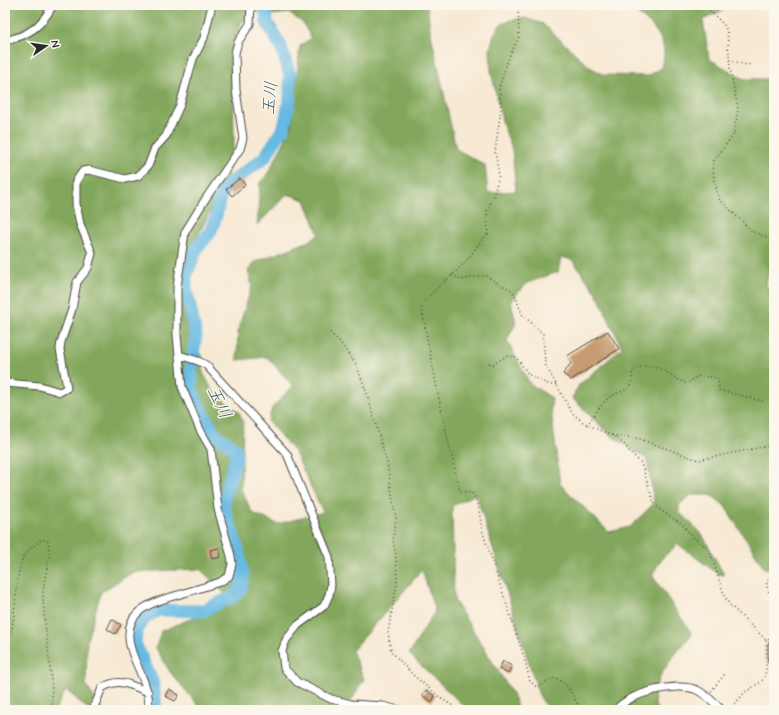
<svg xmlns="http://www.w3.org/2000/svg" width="779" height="715" font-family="Mynerve,'Klee One',sans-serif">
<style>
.forest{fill:#82a75c;stroke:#566944;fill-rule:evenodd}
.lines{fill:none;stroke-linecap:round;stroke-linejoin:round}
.river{stroke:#66b9e2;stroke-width:13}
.building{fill:#c89c73}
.minor-casing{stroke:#4a4844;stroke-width:9}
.path{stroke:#4a4844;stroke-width:1.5;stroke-dasharray:1 3;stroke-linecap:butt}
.minor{stroke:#fff;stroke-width:7}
.labels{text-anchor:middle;stroke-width:3;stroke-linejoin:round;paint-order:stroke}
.water-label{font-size:17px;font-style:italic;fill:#405d6b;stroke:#fbf7ec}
</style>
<rect width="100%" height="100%" fill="#fbf7ec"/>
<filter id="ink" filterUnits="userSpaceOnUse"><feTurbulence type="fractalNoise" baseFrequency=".025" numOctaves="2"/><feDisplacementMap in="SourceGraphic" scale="8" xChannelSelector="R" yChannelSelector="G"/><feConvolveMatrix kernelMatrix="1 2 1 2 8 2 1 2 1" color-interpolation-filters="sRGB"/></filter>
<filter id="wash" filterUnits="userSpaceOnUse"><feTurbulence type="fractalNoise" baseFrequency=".012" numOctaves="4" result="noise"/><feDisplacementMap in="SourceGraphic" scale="16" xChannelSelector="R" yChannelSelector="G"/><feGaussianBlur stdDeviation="0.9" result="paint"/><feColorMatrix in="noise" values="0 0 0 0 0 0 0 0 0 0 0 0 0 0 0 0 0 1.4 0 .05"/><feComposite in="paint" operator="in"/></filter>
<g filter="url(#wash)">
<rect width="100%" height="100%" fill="#f7e9d3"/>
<path class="forest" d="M5,5H427L430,29L456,149L485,165L488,193L516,191L512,149L503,125L491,71L490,49L494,34L500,25L511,20L525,18L543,24L590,67L604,75L648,76L662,68C671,36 648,20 624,5H733L703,20L709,59L744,79H771L774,85V248L766,285L774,296V566L765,569L724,505L711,495H691L679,505V512L702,534L724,575L718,574L678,544L662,558L652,575L692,634C677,653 645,684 657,710H548L539,695L476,494L452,506L454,600L515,698L517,710H468L409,654L435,611L422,570L352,651L364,679L346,710H202L170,672L156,648L161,631L212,610L230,599L200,569L133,572L101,592L87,640L86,685L102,710H89L66,690L55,710H5ZM256,11L271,15L289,13L303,23L311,38L300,46L291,129L267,175L260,182L257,225L287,194L305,200L319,235L307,242L255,262L248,271L252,286L238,330L237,360L267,357L293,386L272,408L268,421L295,453L323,512L278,524L252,513L241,489L243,422L239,412L214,393L203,373L202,355L191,344L183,266L227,177L234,144L233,42L242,22ZM561,257L572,260L596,292L622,348L579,385L572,398L610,435L647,459L654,503L630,527L609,532L560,484L551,409L552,398L530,384L507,340L516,323L511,301L527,283L558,272Z"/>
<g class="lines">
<path class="river" d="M156,710L153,683L135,643L137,630L145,618L158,610L202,611L234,596L241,589L243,576L238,549L224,508V497L236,458L235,448L215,434L199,406L192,389L191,369L196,335L186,288V276L197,248L211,231L216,216L220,196L228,185L265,157L284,127L290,98V75L281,47L267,22L265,5"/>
</g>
<g id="blocks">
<path class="building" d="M240,178L245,185L232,196L226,189Z
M608,331L619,349L571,380L563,374L571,363L567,356Z
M219,548L221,557L212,559L210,550Z
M112,619L121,625L115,634L107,629Z
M768,643H774V661L768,663Z
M503,661L512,666L508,674L499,669Z
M169,689L179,695L175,701L165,696Z
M426,690L435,696L432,702L422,695Z"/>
</g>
</g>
<g filter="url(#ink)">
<use href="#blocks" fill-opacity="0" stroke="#4a4844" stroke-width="1"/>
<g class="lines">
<g class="minor-casing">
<path id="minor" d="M5,41C29,35 41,27 53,5
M179,355L198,361L206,365L287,454L329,557L331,585L329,595L324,606L298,625L286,640L282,651L284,668L297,682L331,699L351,704L383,706L399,710
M5,383L40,386L60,392L67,388L60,349L61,342L72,309L77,282L88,268L92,253L80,224L76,204V181L83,171L89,170L125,179L138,176L148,166L155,148L166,136L180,105L193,59L204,38L212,5
M93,710L102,688C120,677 130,685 148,692
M149,710C150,689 140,674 133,655C117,612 149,603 181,594C194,590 207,586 220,582L229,576L232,564L231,556L218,509L211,449L200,430L182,387L177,335V287L185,232L206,198L240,149L243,138L236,90L235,53L238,42L250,24L251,5
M616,710C628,693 678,681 697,690C707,695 714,703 722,710"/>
</g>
<path class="path" d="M518,5L519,37L509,57L499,87L501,109L495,152L499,175L494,195L487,211L488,234C478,243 474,252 466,261C452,277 434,288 421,306L442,414L460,491L472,493C481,506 479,519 483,533L524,657L530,681L535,686H541C561,665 571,694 581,710
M704,5L724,25L727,31L730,68L738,109L734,134L713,162L714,180L719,199L753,232L774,240
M729,60L746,65L752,64
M452,275L461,280L485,275L495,282L510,289L514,293L522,314L543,334L545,364L572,413L584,423L617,438L625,445L628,450L641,463L654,503L663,512L682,524L694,538L709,549L725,597L730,605L766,640L774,639
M774,313L772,318L774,321
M327,330L339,341L357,366L367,394L387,463L396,519L393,541L396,555L397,583L388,632L391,651L413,675L442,699L459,710
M489,363L494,364L506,356L516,357L529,375L550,385L557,384
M587,425C594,416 600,404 610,397C623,388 634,394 632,372C648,357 669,374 684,383L690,382L697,376L718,378L719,390L763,401
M612,435L637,438L698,460L772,445
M774,574C767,580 765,582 768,591L774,595
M5,637L12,630L19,570L24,554L42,539L48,541C52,561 42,579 43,599C45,636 53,673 52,710
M711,691L725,674
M730,710L745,692L761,682L764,678L766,671V640"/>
<use href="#minor" class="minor"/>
</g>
</g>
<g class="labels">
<g class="water-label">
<text transform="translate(269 98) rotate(-84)" y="6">玉川</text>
<text transform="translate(220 402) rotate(64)" y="6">玉川</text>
</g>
</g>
<rect width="779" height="715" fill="none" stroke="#fbf7ec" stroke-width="20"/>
<g transform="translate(46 46) rotate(77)" stroke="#fbf7ec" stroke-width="3" paint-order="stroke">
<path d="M0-3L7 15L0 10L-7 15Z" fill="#2b2b2b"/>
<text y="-6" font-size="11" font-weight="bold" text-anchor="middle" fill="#2b2b2b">N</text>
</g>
</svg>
